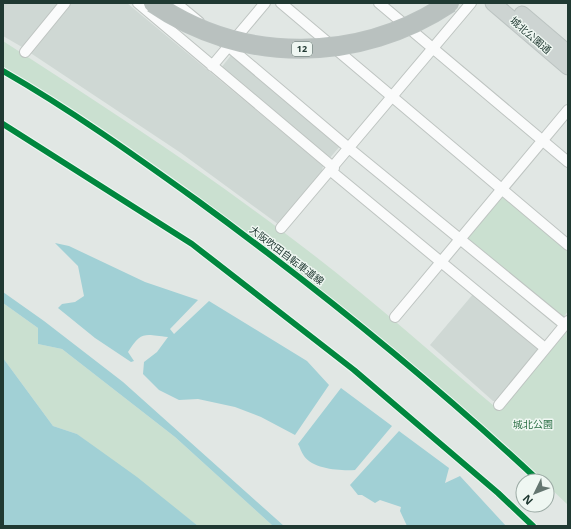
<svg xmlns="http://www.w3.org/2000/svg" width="571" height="529" font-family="'Noto Sans','Noto Sans JP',sans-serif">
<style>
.built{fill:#cfd8d4}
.green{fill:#cae0d0}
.water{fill:#a1d0d5}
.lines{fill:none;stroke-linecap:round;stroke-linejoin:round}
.street-casing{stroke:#bec4c1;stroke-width:12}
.primary-casing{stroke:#bbc3c1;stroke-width:17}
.street{stroke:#fafbfb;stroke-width:10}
.primary{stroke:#cdd4d2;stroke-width:15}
.highway-bridge-casing{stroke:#bbc3c1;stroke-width:20;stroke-linecap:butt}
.highway-bridge{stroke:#b9c1bf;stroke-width:18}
.cycleway-casing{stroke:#eff7f2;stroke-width:8}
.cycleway{stroke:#00873e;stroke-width:6}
.labels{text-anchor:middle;stroke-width:3;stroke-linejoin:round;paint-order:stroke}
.shield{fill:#eff7f2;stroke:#5e726c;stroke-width:1}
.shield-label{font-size:9px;font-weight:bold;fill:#203932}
.street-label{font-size:10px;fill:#203932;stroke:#eff7f2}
.park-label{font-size:10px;fill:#2b6f44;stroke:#eff7f2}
</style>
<rect width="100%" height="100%" fill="#e1e7e4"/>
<path class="built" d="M3,3H59L22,47L3,36Z
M68,3H127L323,166L322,171L278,224L181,153L29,52Z
M233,53L341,145L328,160L220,69Z
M474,293L538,346V351L496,401H493L430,345Z"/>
<path class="green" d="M3,41C99,103 195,165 286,234C360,289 429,351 500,411L568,330V505L547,485V481H542C430,376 312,280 187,191C127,148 67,105 3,67Z
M501,196L568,252V311L563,318L466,237Z
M3,303L38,328V344L62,349L175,437L273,526H198L77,434L53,426L3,358Z"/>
<path class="water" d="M55,243L69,246L145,282L198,300L170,329L174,334L209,301L307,361L329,385L295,435L261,417L235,407L198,399L179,400L159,390L143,374L144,362L157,352L168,337C144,334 141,331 128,352L134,361L131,362L95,338L58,308L62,304L75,302L84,296L78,266Z
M3,292L44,321L123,382L284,526H273L175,437L62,349L38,344V328L3,303Z
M3,358L53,426L77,434L137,477L198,526H3Z
M341,388L392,426L355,470C340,471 313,469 304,456C301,452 300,447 298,444Z
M399,431L449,468L445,483L460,476L506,526H407L400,511L401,507L380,500L375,503L362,495H358L350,485Z"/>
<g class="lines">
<g class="street-casing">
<path id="street" d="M138,3L334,168
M176,3L199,22
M281,3L568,245
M379,3L568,162
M221,40L350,149L565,325
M25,52L65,3
M212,66L265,3
M331,171L545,348
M281,228L471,3
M395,317L568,110
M499,405L568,321"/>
</g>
<g class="primary-casing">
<path id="primary" d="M493,3L568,67
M522,14L568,53"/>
</g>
<use href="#street" class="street"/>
<use href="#primary" class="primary"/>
<g class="highway-bridge-casing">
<path id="highway-bridge" d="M153,3C243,65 360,63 450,3"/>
</g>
<use href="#highway-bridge" class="highway-bridge"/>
<g class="cycleway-casing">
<path id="cycleway" d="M3,71C71,110 134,155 198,201C317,288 431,380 539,481
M3,124L192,244L354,370L498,493L533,526"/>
</g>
<use href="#cycleway" class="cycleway"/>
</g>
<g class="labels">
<rect class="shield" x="292" y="42" width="20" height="14" rx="3"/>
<g class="shield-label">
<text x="302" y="52">12</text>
</g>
<g class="street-label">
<text transform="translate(531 35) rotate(41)" y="4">城北公園通</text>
<text transform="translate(287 255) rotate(37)" y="4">大阪吹田自転車道線</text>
</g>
<g class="park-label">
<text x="533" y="428">城北公園</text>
</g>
</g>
<rect width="571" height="529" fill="none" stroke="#203932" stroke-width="8"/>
<g transform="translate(535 493) rotate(227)"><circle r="19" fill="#eff7f2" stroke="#9caba5"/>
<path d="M0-3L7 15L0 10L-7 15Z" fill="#647670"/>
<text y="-6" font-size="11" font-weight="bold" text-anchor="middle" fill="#203932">N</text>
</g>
</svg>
